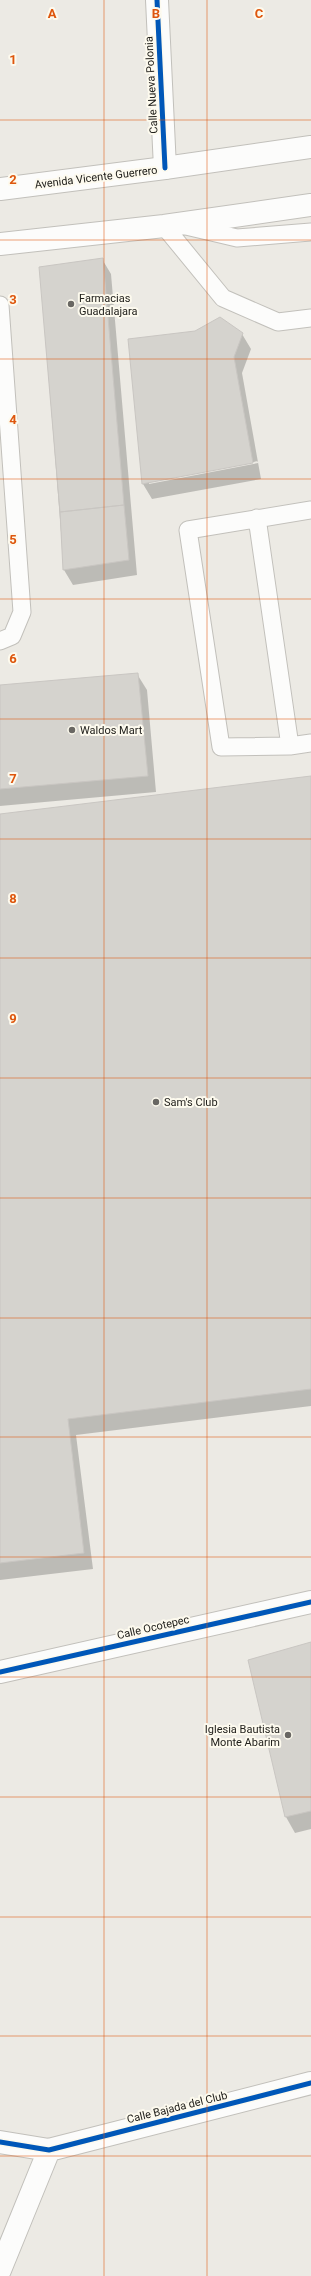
<svg xmlns="http://www.w3.org/2000/svg" width="311" height="2276" font-family="Roboto,sans-serif">
<style>
.shadow{fill:#0003;fill-rule:evenodd}
.building{fill:#d5d3ce;stroke:#c9c6c2}
.lines{fill:none;stroke-linecap:round;stroke-linejoin:round}
.lane-casing{stroke:#c2c0bb;stroke-width:19}
.street-casing{stroke:#c2c0bb;stroke-width:24}
.secondary-casing{stroke:#c2c0bb;stroke-width:24}
.lane{stroke:#fcfcfb;stroke-width:17}
.street{stroke:#fcfcfb;stroke-width:22}
.secondary{stroke:#fcfcfb;stroke-width:22}
.cycleway-casing{stroke:#fdfaee;stroke-width:8}
.cycleway{stroke:#0057b8;stroke-width:5}
.grid{fill:none;stroke:#de560d;stroke-width:1;stroke-opacity:0.55}
.poi-dot{fill:#696763;stroke:#fdfaee;stroke-width:1.5}
.labels{text-anchor:middle;stroke-width:4;stroke-linejoin:round;paint-order:stroke}
.street-label{font-size:11px;fill:#22211d;stroke:#fdfaee}
.poi-label{font-size:11px;fill:#22211d;stroke:#fdfaee;text-anchor:start}
.grid-label{font-size:13px;text-anchor:middle;font-weight:bold;fill:#de560d;stroke:#fdfaee;stroke-width:4;stroke-linejoin:round;paint-order:stroke}
</style>
<rect width="100%" height="100%" fill="#eceae4"/>
<path class="shadow" d="M102,259L111,274L137,575L73,585L64,570L40,268Z
M242,334L251,349L242,373L261,479L152,499L143,484ZM258,461V463L149,484V482Z
M137,674L147,690L156,792L0,806V686Z
M311,777V1406L76,1435L93,1569L0,1580V816Z
M311,1643V1829L295,1833L286,1817L249,1660Z"/>
<path class="building" d="M103,258L124,505L60,512L39,267Z
M220,317L243,333L234,357L253,463L142,484L128,339L195,331Z
M124,505L129,560L63,570L60,512Z
M138,673L148,776L0,789V685Z
M311,776V1389L68,1419L84,1553L0,1563V814Z
M311,1642V1811L285,1817L248,1660Z"/>
<g class="lines">
<g class="lane-casing">
<path id="lane" d="M164,226L223,298L278,322L311,318
M186,226L237,238L311,232
M0,305L22,612L12,636L0,641
M311,510L188,530L221,747L290,746L311,743
M257,518L290,746"/>
</g>
<g class="street-casing">
<path id="street" d="M157,0L165,168
M0,2142L49,2150L311,2083
M0,2270L49,2150"/>
</g>
<g class="secondary-casing">
<path id="secondary" d="M0,189L165,168L311,147
M0,244L164,226L311,205
M0,1672L311,1602"/>
</g>
<use href="#lane" class="lane"/>
<use href="#street" class="street"/>
<use href="#secondary" class="secondary"/>
<g class="cycleway-casing">
<path id="cycleway" d="M157,0L165,168
M0,1672L311,1602
M0,2142L49,2150L311,2083"/>
</g>
<use href="#cycleway" class="cycleway"/>
</g>
<path class="grid" d="M104,0V2276M207,0V2276M0,120H311M0,240H311M0,359H311M0,479H311M0,599H311M0,719H311M0,839H311M0,958H311M0,1078H311M0,1198H311M0,1318H311M0,1437H311M0,1557H311M0,1677H311M0,1797H311M0,1917H311M0,2036H311M0,2156H311"/>
<g class="poi-dot">
<circle cx="71" cy="304" r="4"/>
<circle cx="72" cy="730" r="4"/>
<circle cx="156" cy="1102" r="4"/>
<circle cx="288" cy="1735" r="4"/>
</g>
<g class="labels">
<g class="street-label">
<text transform="translate(151 85) rotate(-93)" y="4">Calle Nueva Polonia</text>
<text transform="translate(96 177) rotate(-7)" y="4">Avenida Vicente Guerrero</text>
<text transform="translate(153 1627) rotate(-13)" y="4">Calle Ocotepec</text>
<text transform="translate(177 2107) rotate(-14)" y="4">Calle Bajada del Club</text>
</g>
<g class="poi-label">
<text x="79" y="302">Farmacias<tspan x="79" dy="13">Guadalajara</tspan></text>
<text x="80" y="734">Waldos Mart</text>
<text x="164" y="1106">Sam's Club</text>
<text x="280" y="1733" text-anchor="end">Iglesia Bautista<tspan x="280" dy="13">Monte Abarim</tspan></text>
</g>
</g>
<g class="grid-label">
<text x="52" y="18">A</text>
<text x="156" y="18">B</text>
<text x="259" y="18">C</text>
<text x="13" y="64">1</text>
<text x="13" y="184">2</text>
<text x="13" y="304">3</text>
<text x="13" y="424">4</text>
<text x="13" y="544">5</text>
<text x="13" y="663">6</text>
<text x="13" y="783">7</text>
<text x="13" y="903">8</text>
<text x="13" y="1023">9</text>
</g>
</svg>
